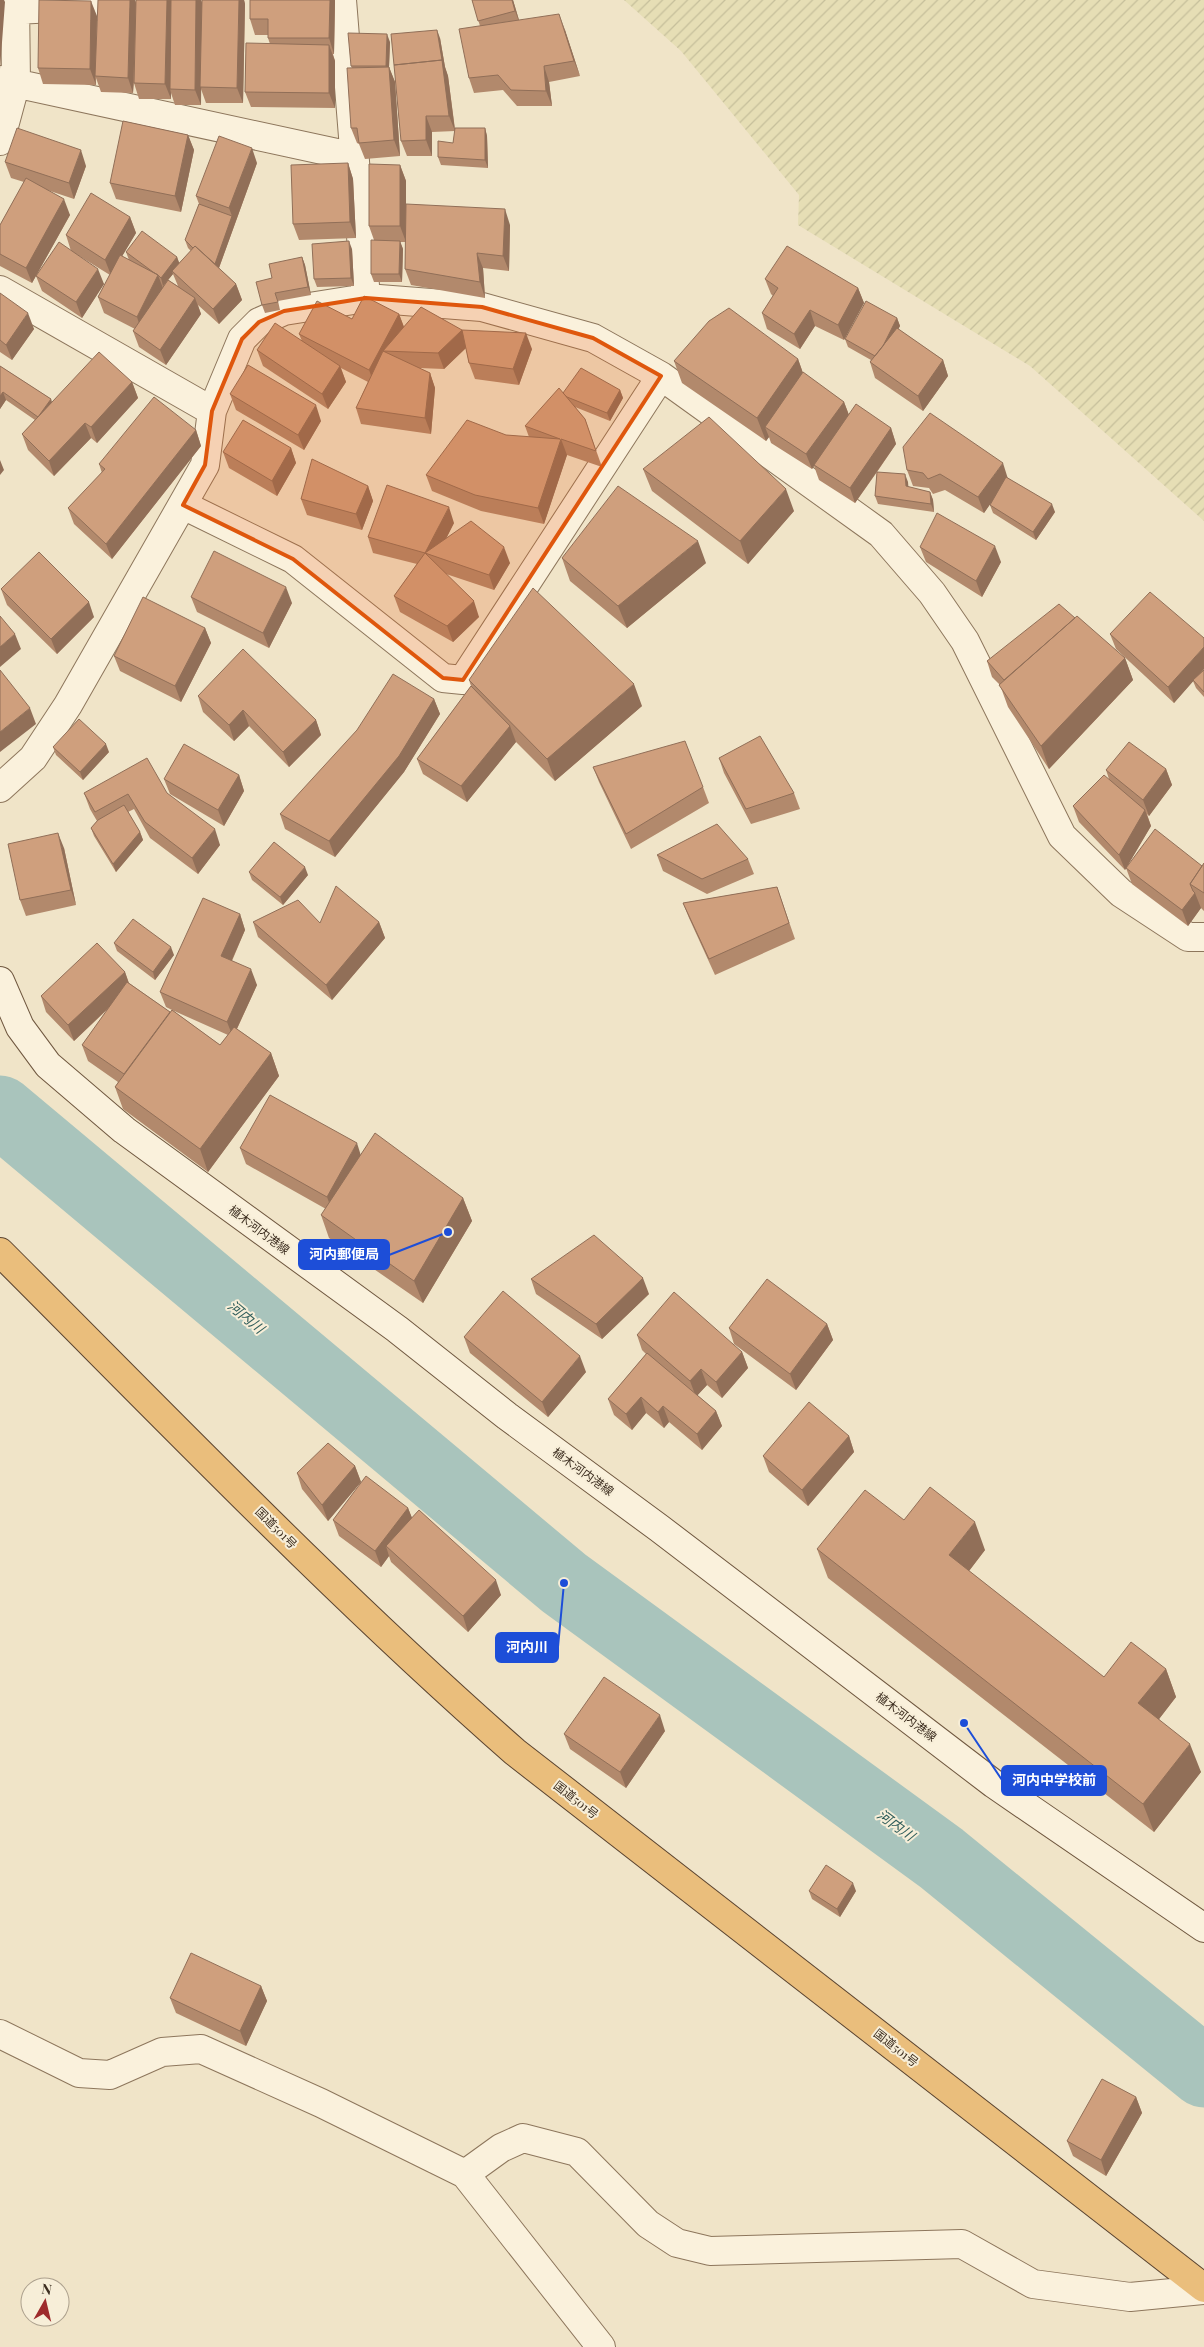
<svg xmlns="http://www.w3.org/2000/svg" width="1204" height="2347" font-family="'Playfair Display','Noto Sans JP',serif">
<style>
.farmland{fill:url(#farmland-furrows)}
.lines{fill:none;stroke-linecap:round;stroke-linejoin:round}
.river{stroke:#a9c4bc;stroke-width:71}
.minor-casing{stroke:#8d765c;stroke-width:30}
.secondary-casing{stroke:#6f573f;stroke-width:30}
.trunk-casing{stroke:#5b4430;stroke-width:30}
.minor{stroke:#faf1dc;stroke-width:28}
.secondary{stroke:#faf1dc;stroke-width:28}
.trunk{stroke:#eabe7c;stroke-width:28}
.wall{fill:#b2896c;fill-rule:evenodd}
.shaded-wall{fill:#916f58}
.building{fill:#cf9f7d;stroke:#916f58}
.marked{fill:#df570d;fill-opacity:0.2;stroke:#df570d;stroke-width:4;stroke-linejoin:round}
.labels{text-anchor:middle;stroke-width:4;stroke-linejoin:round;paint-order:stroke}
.street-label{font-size:12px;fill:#3d2e20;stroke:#f7eed8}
.water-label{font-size:14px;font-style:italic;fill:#2f5d5a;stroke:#f7eed8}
.leader{fill:none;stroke:#1d4ed8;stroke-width:2}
.callout-dot{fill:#1d4ed8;stroke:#f7eed8;stroke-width:2}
.callout{fill:#1d4ed8;stroke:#1d4ed8;stroke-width:2}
.callout-label{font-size:14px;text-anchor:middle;font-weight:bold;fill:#fff}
</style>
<defs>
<pattern id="farmland-furrows" width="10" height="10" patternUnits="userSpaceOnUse" patternTransform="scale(1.25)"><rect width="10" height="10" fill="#e6deb5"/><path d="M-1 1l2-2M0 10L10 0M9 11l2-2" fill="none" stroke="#c6bf9b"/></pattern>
</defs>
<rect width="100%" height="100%" fill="#f0e4c8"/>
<path class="farmland" d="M624,0H1204V521L1030,366L798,225L799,195L681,51Z"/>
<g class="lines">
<path class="river" d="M0,1111L564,1583L941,1858L1204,2072"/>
<g class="minor-casing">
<path id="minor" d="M342,0L366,298
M15,10L95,6L98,0
M0,80L355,157
M0,141L16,82L15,0
M0,290L212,411
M183,505L293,559L443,678L463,680L661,376
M0,788L33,758L68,705L205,465L212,411L242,339L259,322L284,311L366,298L482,307L593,338L661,376L881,534L932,593L965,641L1062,836L1121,893L1188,937H1204
M0,2034L79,2073L110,2075L162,2052L201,2049L321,2103L465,2174L601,2347
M465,2174L501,2148L523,2138L577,2152L648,2224L677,2243L710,2251L962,2244L1033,2284L1130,2297L1204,2290"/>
</g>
<g class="secondary-casing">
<path id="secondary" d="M0,981L20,1027L48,1065L124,1130L397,1329L507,1416L659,1528L994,1784L1204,1928"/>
</g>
<g class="trunk-casing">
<path id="trunk" d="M0,1252C169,1421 335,1594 515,1752L1204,2288"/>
</g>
<use href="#minor" class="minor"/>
<use href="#secondary" class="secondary"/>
<use href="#trunk" class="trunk"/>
</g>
<path class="wall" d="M136,0H201L202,3V0H244L245,4L243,103H206L201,89V105H175L171,93V99H139L134,83L133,93L101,92L96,78V85L43,84L38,68L97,16L96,43L136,1Z
M472,0H513L519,20L565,30L580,76L549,82L552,106H517L503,90L474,93L469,78L480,26Z
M335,2L334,54H333L335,61V108L251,107L245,92L270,44L268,38V35H255L250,19Z
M440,38L445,67L448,76L455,129L485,128L487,136L488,168L441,165L438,157L453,143L455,131L432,132V156H407L401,141Z
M390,42L389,67L395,82L400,156L365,159L359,144L357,143L351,128L352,68L351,66Z
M188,135L194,150L181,212L116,199L110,183Z
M5,162L86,166L74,199L47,190L70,215L32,283L0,266V225L24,182L11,178Z
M257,163L219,268L236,284L242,300L219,324L198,305L201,314L166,365L139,347L133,331L135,329L104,313L98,297L110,275L76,254L104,284L82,318L42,291L36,276L71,251L66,235L130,217L136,233L122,256L129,260L126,252L177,257L179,263L191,251L188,248L185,240L199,204L196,196ZM173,274L178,286L168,280Z
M348,163L353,179L356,238L299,240L293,224Z
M400,165L406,181V230L510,225L509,271L483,268L485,298L411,285L405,269L406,242H400L403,249L402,282H374L371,274L374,240L369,226Z
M352,249L354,286L317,287L314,279Z
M302,257L305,265L311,295L278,301L280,310L265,313L262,305L272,278Z
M765,279L858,288L864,303L844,340L815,326L800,349L767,329L762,313L773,296L771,294Z
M0,293L34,329L12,360L0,352Z
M399,314L404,327L462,330L532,349L519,385L475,379L469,363L466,348L444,369L419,368L430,373L435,388L431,434L361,424L356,408L368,382L341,368L346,382L328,409L263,366L257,350L302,341L299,334L352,319Z
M897,318L900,326L898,329L943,360L948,376L923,411L875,378L870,362L871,360L848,347L845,339Z
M798,359L803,373L844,402L849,415L891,428L896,444L877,472L908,482V487L930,492L933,500L934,512L878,504L875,496L877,472L855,503L819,480L814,466L812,469L771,443L769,437L766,441L682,383L674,361Z
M0,366L51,399L52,403L132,382L138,398L97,443L91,438L54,476L28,450L22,434L35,420L6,400L0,409Z
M620,390L623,398L610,421L575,407L585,419L602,467L567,455L544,524L481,511L432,491L426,475L506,435L529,437L525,426L563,393Z
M230,394L321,421L304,450L236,410Z
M196,430L201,446L112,559L74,524L68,508L102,473L99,464Z
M291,448L296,463L277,496L229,468L223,452Z
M643,469L794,511L748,564L652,491Z
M907,470L1008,478L1055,512L1036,540L993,513L990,505L992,501L984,513L945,490L933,494L929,488L913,486Z
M368,486L373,501L362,530L307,515L301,499Z
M454,523L446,538L510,563L494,590L446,574L479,617L453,642L400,612L394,596L417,564L373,553L368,537Z
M920,547L1001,562L982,597L926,562Z
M562,558L706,563L627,628L570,581Z
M1,589L94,617L57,654L7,605Z
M191,597L292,603L269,648L197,612Z
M1075,618L1125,658L1133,680L1049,769L1008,707L1000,685L992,677L987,661Z
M205,628L211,643L181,702L120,671L114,656Z
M1110,634L1204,669L1196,678L1204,670V697L1196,688L1193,681L1174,703L1116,649Z
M469,680L642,706L555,781L516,742L467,802L423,774L417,759L471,686Z
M198,696L316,720L321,735L289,767L249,726L234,741L203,712Z
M434,699L440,714L404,772L335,857L285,829L280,814Z
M53,747L109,752L83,780L56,755Z
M719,758L794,793L800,809L751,824L724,773Z
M593,767L703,787L709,803L631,849L599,782Z
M1166,769L1172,785L1149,816L1147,814L1151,826L1125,870L1079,822L1073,806L1109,779L1106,770Z
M239,775L244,791L224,826L170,794L164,779Z
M84,793H167L220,845L198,874L150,838L134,809L128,812L140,832L143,840L116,872L94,836L91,828L97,821L90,809Z
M64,848L76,905L26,916L20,900Z
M657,855L748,859L754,874L707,894L663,871Z
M1204,863V911L1201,908L1188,926L1132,884L1126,868L1202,866Z
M249,872L308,875L283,905L252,880Z
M777,887L795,939L715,975L689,918L683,903Z
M240,914L245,930L232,961L257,985L237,1029L271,1053L279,1076L208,1172L123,1109L115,1087L118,1082L88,1061L82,1045L109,1008L74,1041L46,1012L41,996L125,972L129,983L170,1012L172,1010L166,1007L160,992ZM172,1010L228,1035L220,1045Z
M253,922L320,923L379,922L385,938L332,1000L258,937Z
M114,943L174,955L155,980L117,951Z
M240,1148L361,1155L463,1198L472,1221L423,1303L329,1238L321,1215L326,1209L246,1164Z
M531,1279L649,1294L602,1339L536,1294Z
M827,1324L833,1340L796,1390L734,1344L729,1328Z
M637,1335L742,1352L748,1368L722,1398L707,1385L697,1395L716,1411L722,1426L702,1450L669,1422L664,1428L646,1413L632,1430L614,1415L608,1399L646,1354L642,1350Z
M464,1337L586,1372L548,1417L470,1353Z
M849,1436L854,1452L808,1506L769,1472L763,1456Z
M355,1466L361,1482L328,1521L302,1489L297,1473Z
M408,1508L412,1518L501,1595L468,1632L391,1562L389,1556L381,1567L339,1536L333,1520Z
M904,1520L985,1550L969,1571L1104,1677L1166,1669L1176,1697L1159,1719L1201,1772L1154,1832L828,1578L817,1549Z
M665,1731L626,1788L570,1749L564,1734Z
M809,1891H856L840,1917L812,1899Z
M261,1986L267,2001L246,2046L176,2013L170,1998Z
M1136,2097L1142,2113L1106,2176L1073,2156L1067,2141Z"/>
<path class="shaded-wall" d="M0,0H4L5,2L0,69Z
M130,0H135L136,4L133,93L128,78Z
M167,0H172L170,89L171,93V99L165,84Z
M196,0H201L202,3L201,105L195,90Z
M239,0H244L245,4L243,103L237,88Z
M330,0H335V2L334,54L329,38Z
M512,0H513L521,27L515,11Z
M91,1L97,16L96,76H95L96,85L90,69Z
M559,14L565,30L580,76L574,61Z
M437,30L440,38L445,67L448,76L455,131L449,116Z
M387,34L390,42L389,67L395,82L400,156L394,140L389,74L386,66Z
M329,45L335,61V108L329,93Z
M544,66L549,82L552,106L546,91Z
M426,116L432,132V156L426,140Z
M485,128L487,136L488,168L485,160Z
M188,135L194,150L181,212L175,196Z
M252,148L257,163L216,276L213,268L232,216L229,208Z
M81,150L86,166L74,199L69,183Z
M348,163L353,179L356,238L350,222Z
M400,165L406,181V242L400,226Z
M64,199L70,215L32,283L26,268Z
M505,209L510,225L509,271L503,256Z
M130,217L136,233L111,275L105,260Z
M349,241L352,249L354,286L351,278Z
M400,241L403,249L402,282L399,274Z
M477,253L483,268L485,298L480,282Z
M177,257L180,265L172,271L173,274L163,286L161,278Z
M302,257L305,265L311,295L308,287Z
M98,269L104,284L82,318L76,302Z
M158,275L164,291L142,333L137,317Z
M236,284L242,300L219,324L213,309Z
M858,288L864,303L844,340L838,325Z
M195,298L201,314L166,365L160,350Z
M810,310L815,326L800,349L794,334Z
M28,313L34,329L12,360L6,345Z
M399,314L405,330L383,351L375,386L369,370Z
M897,318L900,326L880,365L877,357Z
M462,330L468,346L444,369L438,353Z
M526,333L532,349L519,385L513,369Z
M798,359L806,382L765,427L769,437L766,441L757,418Z
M943,360L948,376L923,411L918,396Z
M340,366L346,382L328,409L322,394Z
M430,373L435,388L431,434L425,418Z
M132,382L138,398L97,443L91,427Z
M620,390L623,398L610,421L607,413Z
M3,392L6,400L0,409V396Z
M51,399L53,407L38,417Z
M844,402L850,418L814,465V466L812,469L806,454Z
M316,405L321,421L304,450L298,435Z
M85,423L91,438L54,476L49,461Z
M891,428L896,444L855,503L850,488Z
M196,430L201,446L112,559L106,544Z
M561,439L567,455L544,524L538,508Z
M291,448L296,463L277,496L272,481Z
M0,460L4,470L0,475Z
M1003,463L1008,479L984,513L978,497Z
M905,474L908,482L909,494L906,486Z
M368,486L373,501L362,530L356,514Z
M786,489L794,511L748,564L740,541Z
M930,492L933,500L934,512L931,504Z
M1052,504L1055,512L1036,540L1033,532Z
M449,507L454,523L437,557L425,553Z
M698,541L706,563L627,628L618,606Z
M995,546L1001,562L982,597L976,581Z
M504,547L510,563L494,590L489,575Z
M286,587L292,603L269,648L263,633Z
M474,601L479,617L453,642L447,626Z
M89,602L94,617L57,654L51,639Z
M205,628L211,643L181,702L175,686Z
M15,634L21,649L0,667V647Z
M1204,647V669L1174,703L1168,687Z
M1125,658L1133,680L1049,769L1041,746Z
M634,684L642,706L555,781L547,759Z
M434,699L440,714L404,772L335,857L329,841Z
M30,708L36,724L0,752V732Z
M243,710L249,726L234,741L229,725Z
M316,720L321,735L289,767L283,752Z
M510,726L516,742L467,802L461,786Z
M106,744L109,752L83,780L80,772Z
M1166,769L1172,785L1149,816L1143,800Z
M239,775L244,791L224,826L218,810Z
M1145,810L1151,826L1125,870L1119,855Z
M215,829L220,845L198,874L192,858Z
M140,832L143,840L116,872L113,864Z
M58,833L64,848L76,905L71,890Z
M305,867L308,875L283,905L280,897Z
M1195,893L1201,908L1188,926L1182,910Z
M240,914L245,930L227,971L221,956Z
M379,922L385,938L332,1000L326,985Z
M171,947L174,955L155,980L153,972Z
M251,969L257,985L233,1037L227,1022Z
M125,972L130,987L74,1041L68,1025Z
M271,1053L279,1076L208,1172L200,1149Z
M357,1143L362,1159L333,1213L327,1197Z
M463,1198L472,1221L423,1303L414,1281Z
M643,1278L649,1294L602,1339L596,1324Z
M827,1324L833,1340L796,1390L790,1374Z
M742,1352L748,1368L722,1398L716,1382Z
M580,1356L586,1372L548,1417L542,1402Z
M701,1369L707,1385L696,1397L690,1381Z
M641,1397L646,1413L632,1430L626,1414Z
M663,1406L669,1422L664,1428L658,1412Z
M716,1411L722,1426L702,1450L697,1434Z
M849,1436L854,1452L808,1506L802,1490Z
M355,1466L361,1482L328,1521L322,1505Z
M408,1508L414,1523L386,1546L389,1556L381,1567L375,1551Z
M975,1522L985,1550L959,1584L949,1555Z
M496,1580L501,1595L468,1632L463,1616Z
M1166,1669L1176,1697L1149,1732L1138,1703Z
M660,1715L665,1731L626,1788L620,1772Z
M1190,1744L1201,1772L1154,1832L1143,1804Z
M853,1883L856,1891L840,1917L837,1909Z
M261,1986L267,2001L246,2046L240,2031Z
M1136,2097L1142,2113L1106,2176L1101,2160Z"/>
<path class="building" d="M39,0L91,1L90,69L38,68Z
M98,0H130L128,78L95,76Z
M136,0H167L165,84L134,83Z
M171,0H196L195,90L170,89Z
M202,0H239L237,88L200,87Z
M250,0H330L329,38H268V19H250Z
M472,0H512L515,11L478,21Z
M559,14L574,61L544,66L546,91L511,90L498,75L469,78L459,29Z
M437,30L442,60L394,65L391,34Z
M348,33L387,34L386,66H351Z
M246,43L329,45V93L245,92Z
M442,60L449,116H426V140L401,141L394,65Z
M389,67L394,140L359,143L357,128H351L347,68Z
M123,121L188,135L175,196L110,183Z
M17,128L81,150L69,183L5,162Z
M455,128H485V160L438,157V141L453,143Z
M219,136L252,148L229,208L196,196Z
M348,163L350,222L293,224L291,165Z
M369,164L400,165V226H369Z
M26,178L64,199L26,268L0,254V225Z
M91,193L130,217L105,260L66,235Z
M199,204L232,216L215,264L195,246L193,248L185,240Z
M406,204L505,209L503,256L477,253L480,282L405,269Z
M142,231L177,257L161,278L158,275L153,272L126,252Z
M371,240L400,241L399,274H371Z
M349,241L351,278L314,279L312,244Z
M59,242L98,269L76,302L36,276Z
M195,246L236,284L213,309L172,271Z
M787,246L858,288L838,325L810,310L794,334L762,313L778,288L765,279Z
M120,255L158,275L137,317L98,297Z
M302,257L308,287L275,293L278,302L262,305L256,282L272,278L269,264Z
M168,280L195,298L160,350L133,331Z
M0,293L28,313L6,345L0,340Z
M364,296L399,314L369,370L299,334L317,301L352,319Z
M866,301L897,318L883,346L875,356L845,339Z
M421,307L462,330L438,353L383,351L430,373L425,418L356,408L383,351Z
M729,308L798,359L757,418L674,361L709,321Z
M275,323L340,366L322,394L257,350Z
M897,328L943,360L918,396L870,362Z
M462,330L526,333L513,369L469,363Z
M99,352L132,382L91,427L85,423L49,461L22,434Z
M248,365L316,405L298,435L230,394Z
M0,366L51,399L38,417L3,392L0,396Z
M581,368L620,390L607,413L567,397L563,393Z
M803,372L844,402L806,454L765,427Z
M559,388L585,419L596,451L561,439L538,508L475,495L426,475L467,420L506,435L560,439L525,426Z
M154,397L196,430L106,544L68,508L105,469L99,464Z
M856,404L891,428L850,488L814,465Z
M930,413L1003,463L978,497L940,474L928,479L923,473L907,470L903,447Z
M709,417L786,489L740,541L643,469Z
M243,420L291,448L272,481L223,452Z
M312,459L368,486L356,514L301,499Z
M877,472L905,474L906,486L930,492L931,504L875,496Z
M1006,477L1052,504L1033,532L990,505Z
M387,485L449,507L425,553L368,537Z
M618,486L698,541L618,606L562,558Z
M937,513L995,546L976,581L920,547Z
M471,521L504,547L489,575L425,553Z
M214,551L286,587L263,633L191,597Z
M39,552L89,602L51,639L1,589Z
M425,553L474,601L447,626L394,596Z
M533,588L634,684L547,759L469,680Z
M1150,592L1204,638V647L1168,687L1110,634Z
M143,597L205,628L175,686L114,656Z
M1059,604L1075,618L1004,680L987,661Z
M0,616L15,634L0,647Z
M1077,616L1125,658L1041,746L999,685Z
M243,649L316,720L283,752L243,710L229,725L198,696Z
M0,670L30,708L0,732Z
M1204,670V692L1193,680Z
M393,674L434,699L399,756L329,841L280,814L357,730Z
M471,686L510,726L461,786L417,759Z
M79,719L106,744L80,772L53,747Z
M760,736L794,793L746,809L719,758Z
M685,741L703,787L626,834L593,767Z
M1129,742L1166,769L1143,800L1106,770Z
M184,744L239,775L218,810L164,779Z
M147,758L167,793L215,829L192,858L145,822L128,794L95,812L84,793Z
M1104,775L1145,810L1119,855L1073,806Z
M124,805L140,832L113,864L91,828L98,820Z
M717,824L748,859L702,879L657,855Z
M1155,829L1202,866L1190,884L1193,891L1195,893L1182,910L1126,868Z
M58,833L71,890L20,900L8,844Z
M274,842L305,867L280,897L249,872Z
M1204,863V893L1190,884Z
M336,886L379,922L326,985L253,922L298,900L320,923Z
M777,887L789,923L709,959L683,903Z
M203,898L240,914L221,956L251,969L227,1022L160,992Z
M133,919L171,947L153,972L114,943Z
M97,943L125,972L68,1025L41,996Z
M127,982L170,1012L124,1074L82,1045Z
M172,1010L220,1045L234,1027L271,1053L200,1149L115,1087Z
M270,1095L357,1143L327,1197L240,1148Z
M375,1133L463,1198L414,1281L321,1215Z
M594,1235L643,1278L596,1324L531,1279Z
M767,1279L827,1324L790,1374L729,1328Z
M503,1291L580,1356L542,1402L464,1337Z
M674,1292L742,1352L716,1382L701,1369L690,1381L637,1335Z
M647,1353L716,1411L697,1434L663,1406L658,1412L641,1397L626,1414L608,1399Z
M809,1402L849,1436L802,1490L763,1456Z
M328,1443L355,1466L322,1505L297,1473Z
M366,1476L408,1508L375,1551L333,1520Z
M930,1487L975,1522L949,1555L1104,1677L1131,1642L1166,1669L1138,1703L1190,1744L1143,1804L817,1549L865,1490L904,1520Z
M419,1510L496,1580L463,1616L386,1546Z
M604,1677L660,1715L620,1772L564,1734Z
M826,1865L853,1883L837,1909L809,1891Z
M191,1953L261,1986L240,2031L170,1998Z
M1102,2079L1136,2097L1101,2160L1067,2141Z"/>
<path class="marked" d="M366,298L482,307L593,338L661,376L463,680L443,678L293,559L183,505L205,465L212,411L242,339L259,322L284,311Z"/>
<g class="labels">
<g class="street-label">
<text transform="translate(259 1230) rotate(37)" y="4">植木河内港線</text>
<text transform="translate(583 1472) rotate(36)" y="4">植木河内港線</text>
<text transform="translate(276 1528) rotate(45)" y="4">国道501号</text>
<text transform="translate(906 1717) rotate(37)" y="4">植木河内港線</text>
<text transform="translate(576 1800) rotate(38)" y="4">国道501号</text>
<text transform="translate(896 2048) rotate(38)" y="4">国道501号</text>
</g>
<g class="water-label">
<text transform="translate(246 1317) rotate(40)" y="5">河内川</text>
<text transform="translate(896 1825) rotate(36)" y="5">河内川</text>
</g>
</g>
<path class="leader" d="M448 1232L389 1255M564 1583L558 1647M964 1723L1002 1780"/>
<g class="callout-dot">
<circle cx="448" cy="1232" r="5"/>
<circle cx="564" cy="1583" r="5"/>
<circle cx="964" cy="1723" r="5"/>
</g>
<g class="callout">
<rect x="299" y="1240" width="90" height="29" rx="5"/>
<rect x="496" y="1633" width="62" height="29" rx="5"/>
<rect x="1002" y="1766" width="104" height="29" rx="5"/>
</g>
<g class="callout-label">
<text x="344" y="1259">河内郵便局</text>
<text x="527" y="1652">河内川</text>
<text x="1054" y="1785">河内中学校前</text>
</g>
<g transform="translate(45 2302) rotate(8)"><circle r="24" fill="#f7eed8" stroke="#ada18e"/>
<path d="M0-4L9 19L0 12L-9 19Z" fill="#9e2a2b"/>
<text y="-8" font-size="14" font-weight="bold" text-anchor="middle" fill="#3d2e20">N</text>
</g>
</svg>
